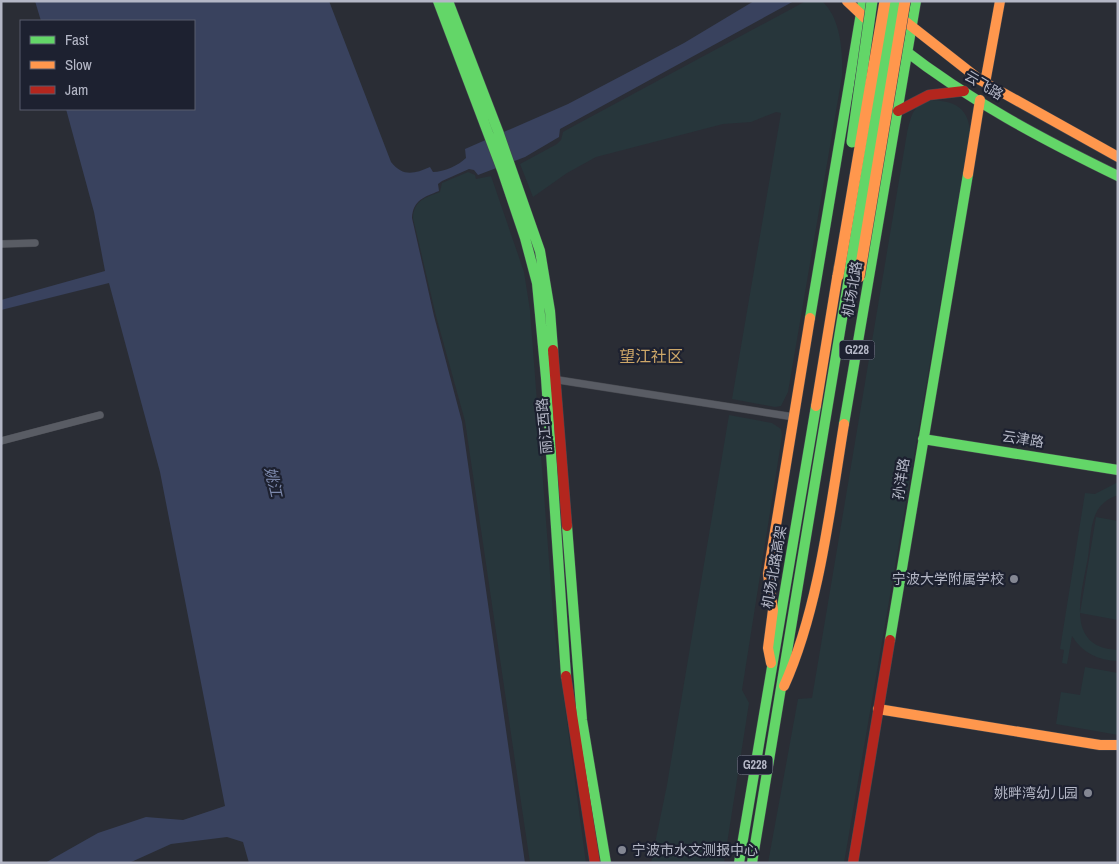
<svg xmlns="http://www.w3.org/2000/svg" width="1119" height="864" font-family="'Archivo Narrow','Noto Sans SC',sans-serif">
<style>
.green{fill:#27363b}
.water{fill:#39425e}
.lines{fill:none;stroke-linecap:round;stroke-linejoin:round}
.street-casing{stroke:#46484f;stroke-width:8}
.fast-casing{stroke:#46484f;stroke-width:11}
.slow-casing{stroke:#46484f;stroke-width:11}
.jam-casing{stroke:#46484f;stroke-width:11}
.street{stroke:#595c64;stroke-width:7}
.fast{stroke:#63d668;stroke-width:10}
.slow{stroke:#ff974d;stroke-width:10}
.jam{stroke:#b3261e;stroke-width:10}
.fast-bridge-casing{stroke:#464951;stroke-width:12;stroke-linecap:butt}
.slow-bridge-casing{stroke:#464951;stroke-width:12;stroke-linecap:butt}
.fast-bridge{stroke:#63d668;stroke-width:11}
.slow-bridge{stroke:#ff974d;stroke-width:11}
.poi-dot{fill:#848793;stroke:#1d2130;stroke-width:2}
.labels{text-anchor:middle;stroke-width:4.5;stroke-linejoin:round;paint-order:stroke}
.shield{fill:#1d2130;stroke:#878a99;stroke-width:1}
.shield-label{font-size:12px;font-weight:bold;fill:#b4b7c6}
.street-label{font-size:14px;fill:#b4b7c6;stroke:#1d2130}
.poi-label{font-size:14px;fill:#b4b7c6;stroke:#1d2130;text-anchor:end}
.water-label{font-size:15px;font-style:italic;fill:#7d89ac;stroke:#1d2130}
.quarter-label{font-size:16px;fill:#cda768;stroke:#1d2130}
</style>
<rect width="100%" height="100%" fill="#2a2d35"/>
<path class="green" d="M806,1H822C841,18 843,53 842,76L788,392L781,406L775,407L732,399L781,113L776,112L751,122L723,124L596,157L567,173L533,197L520,164L557,144L561,140L563,132L570,128Z
M929,100C952,101 967,105 970,130L844,863H768L798,699L812,698L907,133C911,117 912,106 929,100Z
M468,172L475,175L476,179L491,176L524,272L530,310L554,626L586,863H530L465,421L436,316L413,218C414,200 425,198 440,192L442,183Z
M729,415L772,423L781,429L782,436L742,690L749,703L724,863H651L667,785Z
M1118,482V495C1109,498 1102,503 1097,511C1090,524 1090,543 1088,557C1082,592 1063,648 1118,650V661C1098,661 1082,652 1072,636L1067,664L1062,663L1064,650L1060,649L1085,493L1095,494Z
M1096,517L1118,521V620L1080,613Z
M1085,667L1118,673V735L1056,724L1061,692L1080,695Z"/>
<path class="water" d="M35,1H329L391,162C403,177 414,174 430,167L433,172C444,172 459,165 466,158L465,149L568,104L684,43L754,1H794L560,129L559,137L525,157L478,175L474,170L469,169L442,181L438,184L439,191C424,197 413,200 412,218L434,316L462,422L525,863H249L243,842L227,837L171,844L129,863H45L98,833L146,817L183,820L225,806L160,472L109,283L1,310V300L105,271L94,212L66,109H194V21H41Z"/>
<g class="lines">
<g class="street-casing">
<path id="street" d="M1,244L35,243
M552,379L794,417
M1,441L100,415"/>
</g>
<g class="fast-casing">
<path id="fast" d="M438,1L502,170L525,238L537,283L546,378L566,676
M448,1L498,131L540,251L550,311L553,350
M903,49C968,100 1044,140 1118,176
M810,318L863,1
M844,424L916,1
M923,439L1118,470
M567,526L582,720L606,863
M890,640L968,174
M739,863L816,406
M752,863L849,277"/>
</g>
<g class="slow-casing">
<path id="slow" d="M847,1L865,18
M906,22L980,80L1118,157
M985,83L1000,1
M968,174L980,100
M816,406L839,266
M771,663L768,648L773,610L768,574L810,318
M784,686C819,608 830,509 844,424
M878,709L1100,745H1118"/>
</g>
<g class="jam-casing">
<path id="jam" d="M898,111L929,95L964,91
M553,350L567,526
M566,676L595,863
M853,863L890,640"/>
</g>
<use href="#street" class="street"/>
<use href="#fast" class="fast"/>
<use href="#slow" class="slow"/>
<use href="#jam" class="jam"/>
<g class="fast-bridge-casing">
<path id="fast-bridge" d="M852,142L872,1
M849,277L895,1"/>
</g>
<g class="slow-bridge-casing">
<path id="slow-bridge" d="M838,276L885,1
M859,277L905,1"/>
</g>
<use href="#fast-bridge" class="fast-bridge"/>
<use href="#slow-bridge" class="slow-bridge"/>
</g>
<g class="poi-dot">
<circle cx="1014" cy="579" r="5"/>
<circle cx="1088" cy="793" r="5"/>
<circle cx="622" cy="850" r="5"/>
</g>
<g class="labels">
<g class="shield">
<rect x="839.5" y="340.5" width="35" height="19" rx="4"/>
<rect x="737.5" y="755.5" width="35" height="19" rx="4"/>
</g>
<g class="shield-label">
<text x="857" y="354">G228</text>
<text x="755" y="769">G228</text>
</g>
<g class="street-label">
<text transform="translate(984 85) rotate(31)" y="5">云飞路</text>
<text transform="translate(852 289) rotate(-80)" y="5">机场北路</text>
<text transform="translate(544 426) rotate(-95)" y="5">丽江西路</text>
<text transform="translate(1023 439) rotate(9)" y="5">云津路</text>
<text transform="translate(901 479) rotate(-81)" y="5">孙洋路</text>
<text transform="translate(774 567) rotate(-80)" y="5">机场北路高架</text>
</g>
<g class="poi-label">
<text x="1004" y="584">宁波大学附属学校</text>
<text x="1078" y="798">姚畔湾幼儿园</text>
<text x="632" y="855" text-anchor="start">宁波市水文测报中心</text>
</g>
<g class="water-label">
<text transform="translate(273 482) rotate(77)" y="5">姚江</text>
</g>
<g class="quarter-label">
<text x="651" y="362">望江社区</text>
</g>
</g>
<rect width="1119" height="864" fill="none" stroke="#b4b7c6" stroke-width="5"/>
<rect x="20" y="20" width="175" height="90" fill="#1d2130" stroke="#595d6c"/>
<rect x="30" y="36" width="25" height="8" fill="#63d668" stroke="#595d6c"/>
<text x="65" y="45" font-size="15" fill="#b4b7c6">Fast</text>
<rect x="30" y="61" width="25" height="8" fill="#ff974d" stroke="#595d6c"/>
<text x="65" y="70" font-size="15" fill="#b4b7c6">Slow</text>
<rect x="30" y="86" width="25" height="8" fill="#b3261e" stroke="#595d6c"/>
<text x="65" y="95" font-size="15" fill="#b4b7c6">Jam</text>
</svg>
